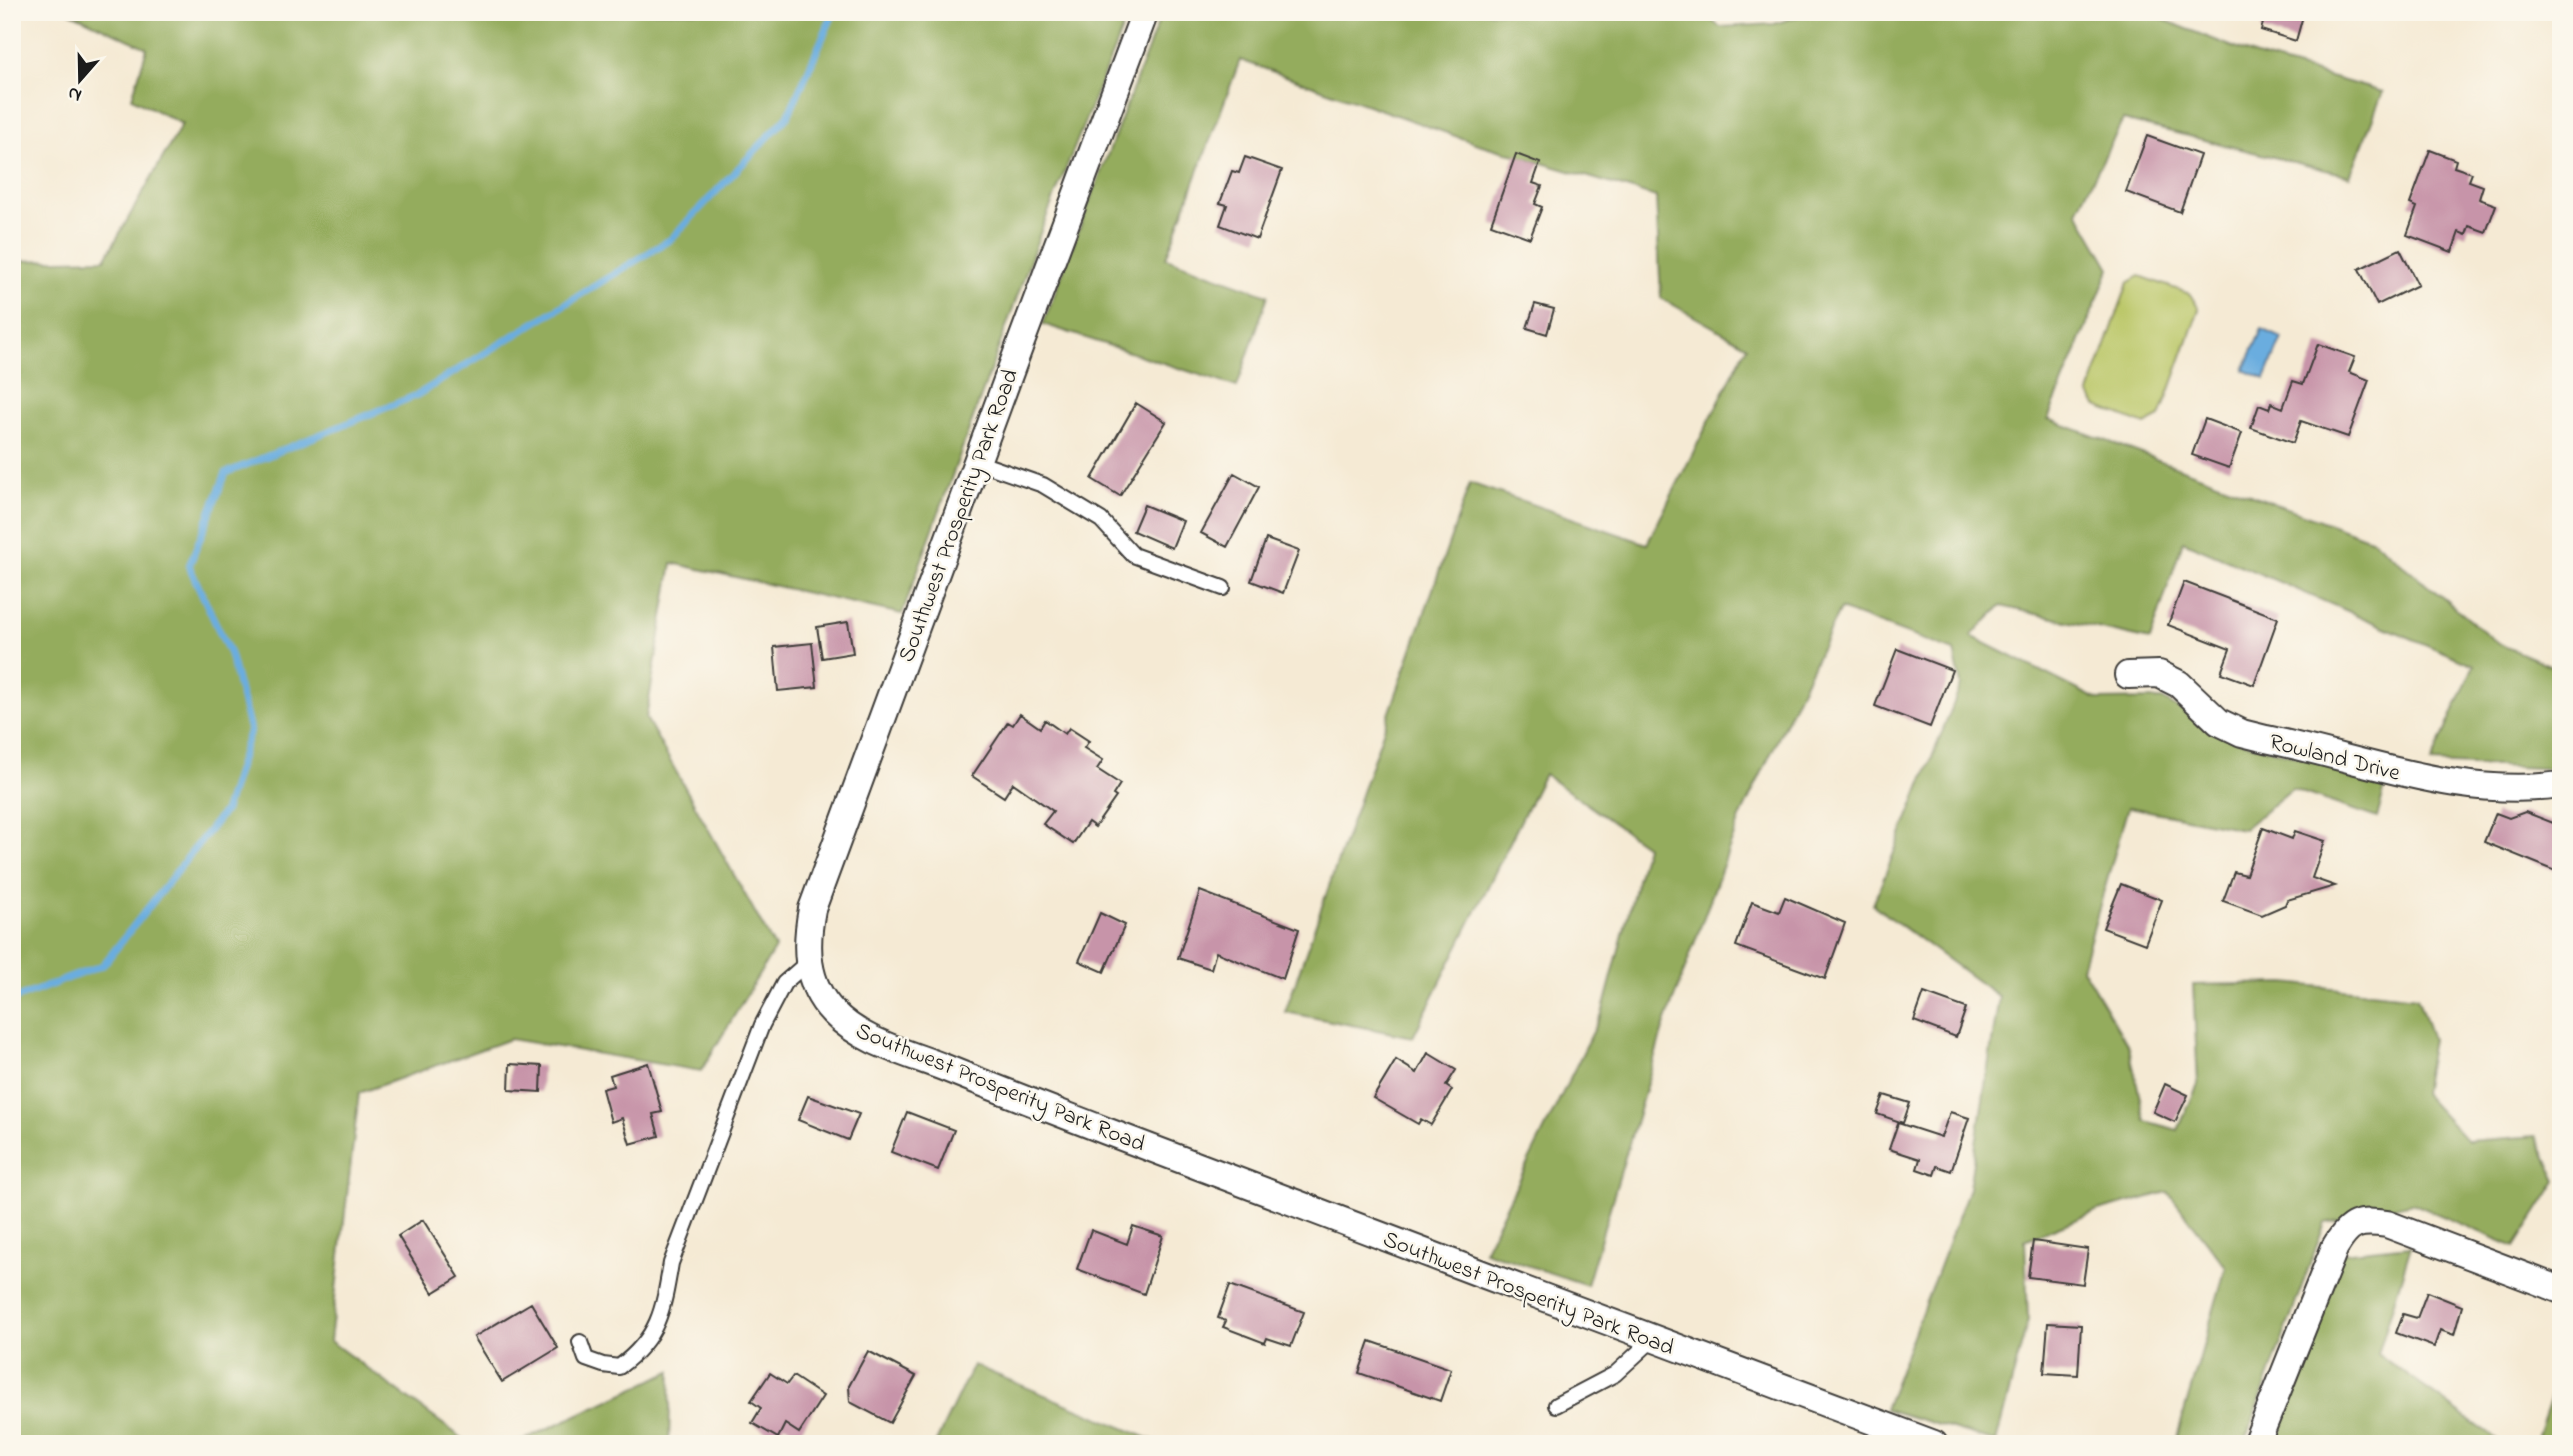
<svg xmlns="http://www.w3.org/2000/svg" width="2573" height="1456" font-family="'Indie Flower',sans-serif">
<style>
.green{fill:#bbc769;stroke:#6c7242;stroke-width:2}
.forest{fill:#94ac5d;stroke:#58643c;stroke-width:2}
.water{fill:#6aaddf;stroke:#43647e;stroke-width:2}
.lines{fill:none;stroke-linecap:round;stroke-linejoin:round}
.stream{stroke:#6aaddf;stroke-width:7}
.building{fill:#c794a9}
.lane-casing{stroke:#3d3b38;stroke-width:18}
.street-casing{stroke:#3d3b38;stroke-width:30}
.lane{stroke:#fff;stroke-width:14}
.street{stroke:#fff;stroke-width:26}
.labels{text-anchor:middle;stroke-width:5;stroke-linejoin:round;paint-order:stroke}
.street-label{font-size:23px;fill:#1c1c1c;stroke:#fbf7ec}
</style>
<rect width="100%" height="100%" fill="#fbf7ec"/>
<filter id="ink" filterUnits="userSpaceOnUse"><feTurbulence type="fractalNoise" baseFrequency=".0143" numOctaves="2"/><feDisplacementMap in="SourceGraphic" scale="14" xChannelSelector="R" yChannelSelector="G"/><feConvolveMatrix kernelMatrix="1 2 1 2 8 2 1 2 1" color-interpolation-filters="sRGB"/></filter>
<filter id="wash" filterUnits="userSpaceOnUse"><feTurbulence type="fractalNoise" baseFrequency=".00686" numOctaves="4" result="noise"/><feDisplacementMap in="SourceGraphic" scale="28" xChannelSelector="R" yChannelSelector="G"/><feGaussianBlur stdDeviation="1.57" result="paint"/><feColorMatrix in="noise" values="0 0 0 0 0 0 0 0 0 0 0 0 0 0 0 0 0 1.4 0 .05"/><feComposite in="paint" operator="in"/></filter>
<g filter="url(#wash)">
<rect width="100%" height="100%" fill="#f5ead4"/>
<path class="green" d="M2140,276L2190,294L2199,309L2160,417L2145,425L2096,406L2089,393L2128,283Z"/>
<path class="forest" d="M69,12H1129L1042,228L902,614L672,563L646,718L775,948L701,1071L510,1039L359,1093L330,1341L470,1444H12V261L105,259L182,124L132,98L147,48Z
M1162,12H1701L1720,27L1774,24L1812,12H2144L2256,56L2383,92L2350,176L2123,120L2077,211L2110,268L2048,419L2373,540L2499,644L2561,670V769L2431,763L2474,665L2183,541L2150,640L2001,606L1971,636L2098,700L2162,699L2231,739L2387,780L2377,818L2292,789L2243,829L2128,807L2082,968L2129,1047L2145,1121L2178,1130L2198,1084L2193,985L2285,983L2417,997L2432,1039L2423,1093L2467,1141L2536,1136L2557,1181L2515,1247L2412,1203L2325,1223L2244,1444H2175L2226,1267L2168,1192L2098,1211L2025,1240L2028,1320L1996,1442L1885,1409L1969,1188L1999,997L1873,905L1961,685L1954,651L1840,609L1741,816L1664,1026L1587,1285L1484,1251L1602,1014L1646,846L1544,774L1413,1037L1285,1012L1470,483L1647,544L1747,346L1661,298L1656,197L1475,143L1240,60L1166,258L1268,295L1237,387L1043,324Z
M2411,1246L2378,1354L2503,1444H2277L2341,1253Z
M973,1365L1162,1444H935Z
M2561,1368V1444H2535Z
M671,1371L669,1444H515Z"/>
<path class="water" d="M2262,329L2282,338L2265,379L2244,370Z"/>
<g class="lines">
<path class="stream" d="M12,1000L103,965L225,810L250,730L230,654L189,566L226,473L417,395L671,239L788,116L834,12"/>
</g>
<g id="blocks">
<path class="building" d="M2266,12H2304L2296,41L2261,30Z
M2147,136L2200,155L2180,212L2126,192Z
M2430,150L2456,160L2454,167L2472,173L2469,181L2483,186L2479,199L2496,205L2486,232L2469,226L2466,235L2459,232L2452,252L2407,235L2417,207L2410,204Z
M1516,154L1540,163L1533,183L1542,186L1535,204L1542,207L1530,238L1491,224Z
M1245,157L1282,170L1257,239L1220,225L1227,205L1220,203L1232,171L1239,173Z
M2400,249L2418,285L2377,305L2359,269Z
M1535,304L1554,309L1547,334L1527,328Z
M2318,344L2355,357L2349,372L2369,380L2348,437L2301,421L2293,443L2251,428L2259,405L2269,409L2271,403L2283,408L2293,381L2303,384Z
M1136,403L1166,422L1120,496L1092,479Z
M2205,419L2242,433L2229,468L2192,455Z
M1234,473L1259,487L1227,547L1201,533Z
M1144,505L1183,521L1172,548L1133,531Z
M1266,539L1299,551L1283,593L1251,581Z
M2184,582L2278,618L2254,685L2221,673L2230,649L2168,625Z
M848,622L853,653L822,658L817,627Z
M812,643L817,687L778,691L774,647Z
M1897,649L1952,670L1930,727L1875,706Z
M1020,714L1040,728L1045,720L1065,734L1069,728L1089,741L1084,748L1103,760L1097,769L1120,784L1113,795L1116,797L1095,827L1088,822L1073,844L1043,824L1053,811L1013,783L1004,797L972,776L1008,722L1013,725Z
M2525,812L2561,826V873L2484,842L2496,813L2509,818Z
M2263,828L2292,839L2295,831L2325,841L2312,878L2335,886L2287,900L2285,905L2262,915L2223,901L2234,872L2246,875Z
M2121,884L2162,900L2145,944L2103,928Z
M1200,891L1299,929L1283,979L1216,952L1211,969L1178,958Z
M1785,897L1845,923L1825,979L1736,946L1752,902L1779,912Z
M1100,913L1125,925L1104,972L1079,961Z
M1924,993L1966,1008L1956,1037L1914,1021Z
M1428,1053L1456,1070L1446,1086L1452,1090L1431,1125L1421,1119L1418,1124L1373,1098L1396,1060L1417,1073Z
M648,1063L662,1112L653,1114L659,1136L630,1144L622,1118L611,1122L602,1089L613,1086L610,1075Z
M510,1064L542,1066L541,1092L509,1090Z
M2165,1084L2188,1095L2175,1122L2153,1112Z
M1884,1095L1910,1103L1903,1123L1877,1114Z
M808,1096L859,1114L848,1140L798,1120Z
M907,1112L954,1130L938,1170L891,1152Z
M1950,1112L1969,1118L1951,1171L1937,1166L1934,1175L1917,1169L1920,1159L1889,1149L1898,1123L1941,1137Z
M423,1220L459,1277L433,1293L398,1236Z
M1133,1226L1163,1236L1144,1294L1077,1269L1091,1230L1127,1244Z
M2033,1241L2088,1249L2083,1284L2028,1277Z
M1230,1285L1304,1312L1291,1346L1267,1338L1265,1343L1223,1327L1226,1321L1218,1318Z
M2427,1292L2462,1306L2454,1335L2440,1330L2434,1347L2396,1333L2403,1314L2417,1318Z
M531,1303L558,1348L502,1382L474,1337Z
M2048,1323L2081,1325L2078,1375L2044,1373Z
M1370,1341L1451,1369L1440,1401L1359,1373Z
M868,1351L916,1376L890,1423L850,1402L849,1386Z
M770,1373L787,1384L793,1376L823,1396L799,1433L785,1424L778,1438L752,1423L761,1408L751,1401Z"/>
</g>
</g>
<g filter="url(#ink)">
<use href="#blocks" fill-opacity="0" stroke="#3d3b38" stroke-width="2"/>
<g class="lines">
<g class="lane-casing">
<path id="lane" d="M977,462L1043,485L1101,520L1133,555L1223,588
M580,1342L586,1359L603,1365L619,1367C659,1337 663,1311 671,1263L762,1025L784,983L808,962
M1556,1405L1615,1374L1653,1339"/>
</g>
<g class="street-casing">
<path id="street" d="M1145,12L1020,345L812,909C805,946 805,983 833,1012C860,1041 907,1053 943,1067C997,1089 1052,1110 1106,1131C1382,1236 1657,1341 1934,1444
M2128,675L2159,674L2179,684L2219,722L2242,733L2266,739C2364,759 2459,799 2561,785
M2256,1444L2335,1247C2350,1222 2359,1220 2387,1224L2561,1290"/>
</g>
<use href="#lane" class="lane"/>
<use href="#street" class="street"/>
</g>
</g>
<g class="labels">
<g class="street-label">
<text transform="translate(957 515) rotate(-70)" y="8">Southwest Prosperity Park Road</text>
<text transform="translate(2335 756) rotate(14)" y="8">Rowland Drive</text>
<text transform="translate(1001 1086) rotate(22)" y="8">Southwest Prosperity Park Road</text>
<text transform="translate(1529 1292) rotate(21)" y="8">Southwest Prosperity Park Road</text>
</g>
</g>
<rect width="2573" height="1456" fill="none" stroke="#fbf7ec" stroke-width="42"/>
<g transform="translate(80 80) rotate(200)" stroke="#fbf7ec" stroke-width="5" paint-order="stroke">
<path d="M0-5L12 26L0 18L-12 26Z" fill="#1c1c1c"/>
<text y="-10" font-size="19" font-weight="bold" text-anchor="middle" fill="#1c1c1c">N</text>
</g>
</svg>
